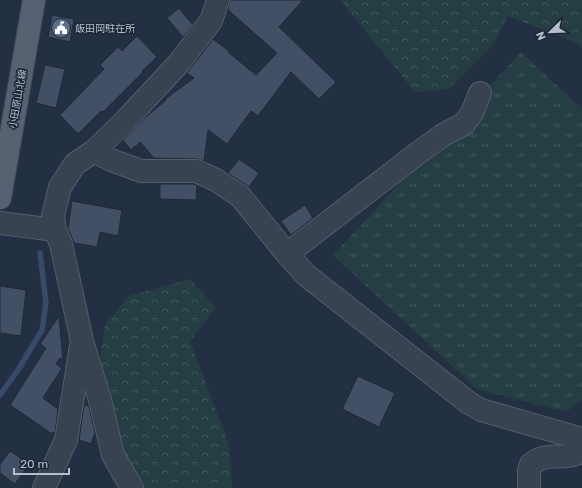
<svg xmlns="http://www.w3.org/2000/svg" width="582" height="488" font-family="Rubik,'Noto Sans JP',sans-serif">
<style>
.forest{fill:url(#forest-crowns)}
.park{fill:url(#park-tufts)}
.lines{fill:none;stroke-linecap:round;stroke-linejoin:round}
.stream{stroke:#364a6a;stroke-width:5.5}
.building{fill:#424f64;stroke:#1f2938}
.minor-casing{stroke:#535d6c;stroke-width:24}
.major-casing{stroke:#414b5a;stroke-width:24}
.minor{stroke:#384251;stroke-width:22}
.major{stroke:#566171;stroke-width:22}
.labels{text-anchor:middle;stroke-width:3;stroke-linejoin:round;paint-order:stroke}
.poi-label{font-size:10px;fill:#b4bdcc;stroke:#1d2736;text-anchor:start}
.street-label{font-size:10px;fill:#b4bdcc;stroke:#1d2736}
</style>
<defs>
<pattern id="forest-crowns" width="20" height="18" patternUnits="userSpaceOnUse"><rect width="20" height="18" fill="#253e43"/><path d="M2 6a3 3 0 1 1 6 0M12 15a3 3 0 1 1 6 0" fill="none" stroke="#42585d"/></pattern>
<pattern id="park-tufts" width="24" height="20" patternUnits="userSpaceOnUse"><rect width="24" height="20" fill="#253e43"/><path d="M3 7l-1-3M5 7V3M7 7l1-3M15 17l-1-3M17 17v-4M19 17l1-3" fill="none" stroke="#42585d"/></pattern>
</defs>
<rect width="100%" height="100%" fill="#232f42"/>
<path class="forest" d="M340,0H582V49L579,44L508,16L493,45L449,89L415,92Z
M190,279L216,308L190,341L229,445L232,488H145L108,421L99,362L105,325L129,296Z"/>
<path class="park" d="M521,52L582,109V400L566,412L477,389L333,255Z"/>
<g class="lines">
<path class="stream" d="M0,395L18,370L42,330L46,303L40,253"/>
</g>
<path class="building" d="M230,0H303L279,27L336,82L319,99L291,72L258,116L251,111L227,144L208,130L204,161L197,159L154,158L140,142L131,150L123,140L148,115L166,100L165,99L194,78L187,73L213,39L229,51L228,52L256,75L277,53L228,10Z
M179,8L193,25L183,37L167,18Z
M52,15L74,19L70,42L48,37Z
M137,36L157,57L142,71L143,72L103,112L101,111L78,134L60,115L104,69L100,65L118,47L122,51Z
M45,65L65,69L56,108L36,103Z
M239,159L259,173L249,187L228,173Z
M160,184H193L197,185L196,200L160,199Z
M72,201L122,210L118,236L100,232L97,247L74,243L68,228Z
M305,205L313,218L291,235L281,221Z
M0,286L26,290L21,336L0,333Z
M59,316L63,360L60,358L56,364L62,368L43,398L58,409L55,433L53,432L52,434L10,405L46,348L40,344Z
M358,376L395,393L379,427L342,409Z
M84,405L89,406L95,433L91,444L79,440Z
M10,451L29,464L15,484L0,473V464Z"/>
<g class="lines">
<g class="minor-casing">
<path id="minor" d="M94,151L111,160L141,171H196L216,180L240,196L287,254L306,275L469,403L481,410L582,439
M0,223L55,230
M287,254L418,153L443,135L464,124L472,113L480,93
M44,488L66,440L81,346
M132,488L113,455L100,400L82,341L61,244L55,230L53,216L60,187L75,164L94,151L126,120L179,63L211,21L218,0
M529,488V470L531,464C534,462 537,460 540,459C553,453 565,461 582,451"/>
</g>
<g class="major-casing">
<path id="major" d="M0,198L34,0"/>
</g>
<use href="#minor" class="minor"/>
<use href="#major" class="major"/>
</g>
<defs>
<g id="civic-disc" transform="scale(1)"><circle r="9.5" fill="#5c6f8a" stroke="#1d2736"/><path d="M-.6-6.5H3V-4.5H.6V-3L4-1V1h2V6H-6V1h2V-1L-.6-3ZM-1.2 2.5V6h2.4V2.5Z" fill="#fff"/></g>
</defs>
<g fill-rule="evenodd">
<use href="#civic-disc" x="61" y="28"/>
</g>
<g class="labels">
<g class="poi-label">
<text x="75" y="32">飯田岡駐在所</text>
</g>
<g class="street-label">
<text transform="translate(17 99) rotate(-80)" y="4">小田原山北線</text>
</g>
</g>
<g transform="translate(550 32) rotate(247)" stroke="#1d2736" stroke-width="3" paint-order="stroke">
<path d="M0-3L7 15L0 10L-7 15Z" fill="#b4bdcc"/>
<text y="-6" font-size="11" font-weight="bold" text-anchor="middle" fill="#b4bdcc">N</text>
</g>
<path d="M14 468v6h55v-6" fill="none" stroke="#b4bdcc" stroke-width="2"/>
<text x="20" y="468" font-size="12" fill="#b4bdcc" stroke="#1d2736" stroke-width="3" paint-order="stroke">20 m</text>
</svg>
